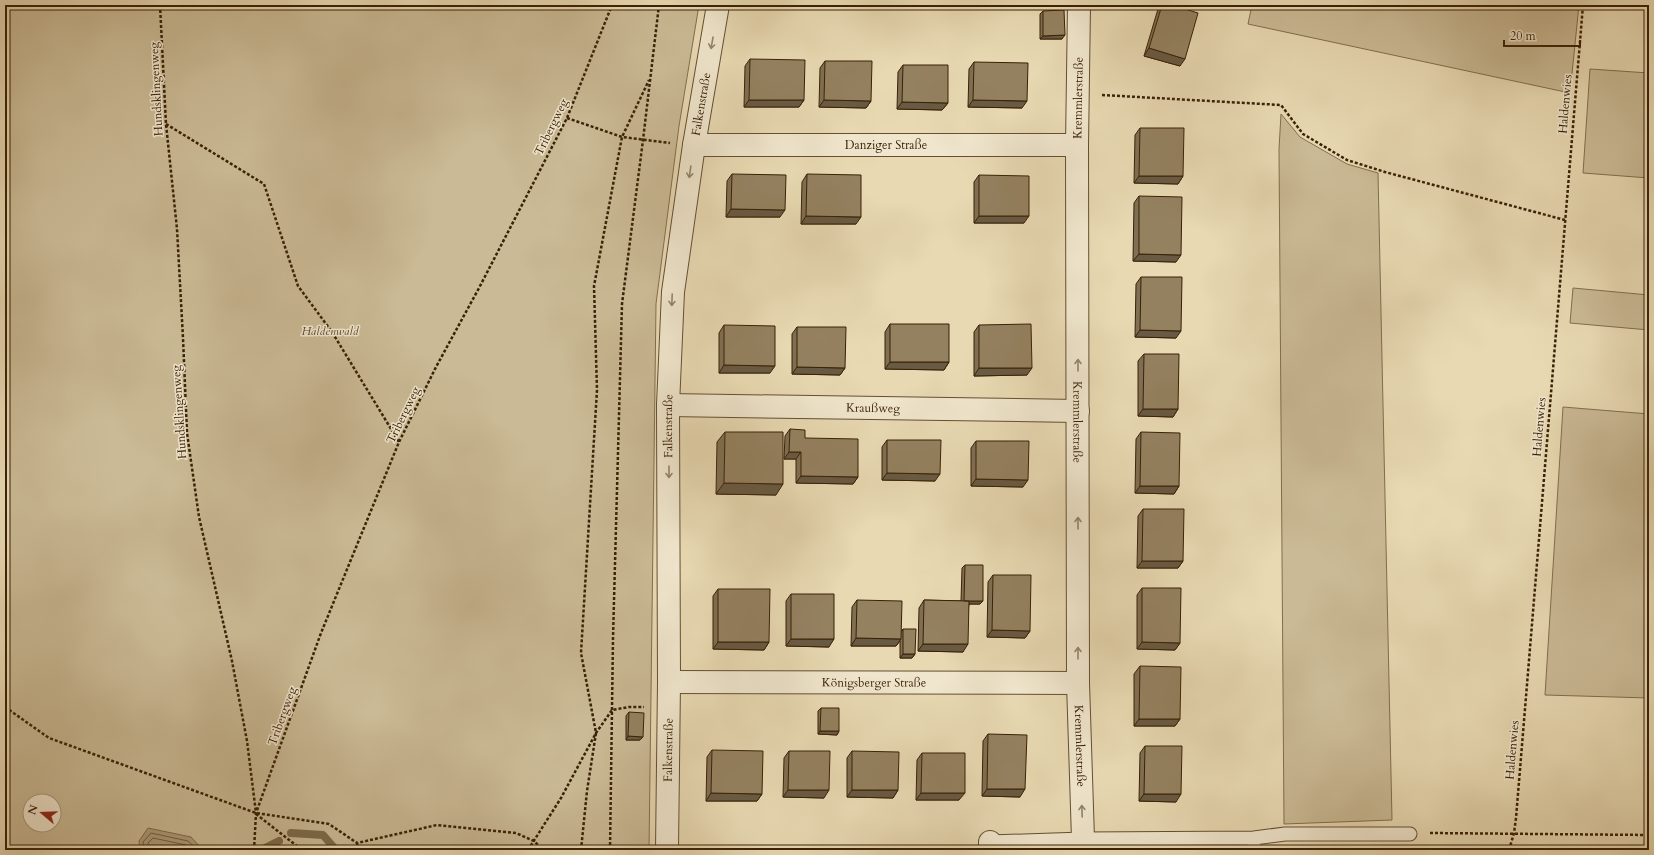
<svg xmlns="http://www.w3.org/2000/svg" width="1654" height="855" font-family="Cardo,serif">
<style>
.green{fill:#caba95;stroke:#826e4e;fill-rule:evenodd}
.water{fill:#ac9a78;stroke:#7e6a4b}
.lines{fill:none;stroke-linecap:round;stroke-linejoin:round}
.shore{stroke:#725e40;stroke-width:1}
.stream{stroke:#7e6a4b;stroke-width:8}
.lane-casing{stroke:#654f32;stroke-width:15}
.street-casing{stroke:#654f32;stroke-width:24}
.path{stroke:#392107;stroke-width:2.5;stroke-dasharray:3 2;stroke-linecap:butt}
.lane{stroke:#f0e6cd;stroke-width:13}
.street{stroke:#f0e6cd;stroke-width:22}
.wall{fill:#7f6f53;stroke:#392107}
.shaded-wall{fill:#685a43;stroke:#392107}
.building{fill:#948160;stroke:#392107}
.oneway{stroke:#94846a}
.labels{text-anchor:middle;stroke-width:3;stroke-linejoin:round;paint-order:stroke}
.street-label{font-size:12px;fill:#392107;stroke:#f0e6cd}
.park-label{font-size:12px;font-style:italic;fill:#5d472a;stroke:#f0e6cd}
</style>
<rect width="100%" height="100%" fill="#e8d9b2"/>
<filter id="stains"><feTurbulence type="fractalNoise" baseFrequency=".005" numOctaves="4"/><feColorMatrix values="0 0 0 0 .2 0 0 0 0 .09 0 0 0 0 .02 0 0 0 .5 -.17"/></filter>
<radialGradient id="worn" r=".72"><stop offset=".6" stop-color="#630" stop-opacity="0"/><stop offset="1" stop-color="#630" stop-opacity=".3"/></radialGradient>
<path class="green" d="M5,5H699L679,126L656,304L649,850H5ZM30,801H54V825H30Z
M1252,5H1579L1570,93L1248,24Z
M1590,69L1649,73V178L1583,173Z
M1281,114L1300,137L1347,164L1378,173L1392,820L1284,824L1279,149Z
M1573,288L1649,295V330L1570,323Z
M1563,407L1649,414V698L1545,695Z"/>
<path class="water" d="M148,828L191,837L203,850H140L139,841Z"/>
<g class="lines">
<path class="shore" d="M144,850L143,842L151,833L188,841L198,850
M149,850L148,843L153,838L186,845L191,850"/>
<path class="stream" d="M291,833L323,835L336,850
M261,850L279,841"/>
<g class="lane-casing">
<path id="lane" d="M1254,838L1285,834H1410
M990,842L1083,839L1254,838V850"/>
</g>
<g class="street-casing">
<g id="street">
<path id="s1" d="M1079,5L1077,145L1078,683L1083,839L1085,850"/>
<path id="s2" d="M694,145H1077"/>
<path id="s3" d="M668,405L1078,411"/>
<path id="s4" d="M669,682L1078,683"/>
<path d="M990,842V850"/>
<path id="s5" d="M667,850L669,682L668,405L673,292L694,145L718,5"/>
</g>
</g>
<path class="path" d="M160,5L166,124L177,229L183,338L187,433L199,517L232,661L247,741L256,813
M1102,95L1281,105L1303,134L1347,160L1385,172L1565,220
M567,118L622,137L670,143
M166,124L264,184L298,286L332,332L399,442
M5,707L49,738L256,813L329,824L357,843L437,825L516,833L534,841L543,850
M256,814L302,850
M1430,833L1649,835
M357,843L359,850
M254,850L256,813L321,633L399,442L436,367L479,288L567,118L612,5
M528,850L561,798L596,733L612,710L629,707H644
M581,850L587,791L596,733L581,653L597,390L594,286L622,137L649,80
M610,850L613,638L622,304L643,140L659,5
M1509,850L1514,833L1516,818L1583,5"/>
<use href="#lane" class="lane"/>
<use href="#street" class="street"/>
</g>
<path class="wall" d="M1161,5H1172L1180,66L1144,56L1158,9Z
M1043,11L1062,39H1040V14Z
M750,59L804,100L799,107H744L745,66Z
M825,61L871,101L866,108L819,107L820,68Z
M974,62L1022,108L968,107L969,69Z
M903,65L948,103L942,110L897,109L898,72Z
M1140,128L1183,176L1178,184L1134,183L1135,135Z
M732,174L780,217H726L727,181Z
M807,174L856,224H801L802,182Z
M979,175L1024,223H974V182Z
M1139,196L1176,262L1133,261L1134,203Z
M1141,277L1176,338L1135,337L1136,284Z
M890,324L949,362L944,370L885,369V332Z
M724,325L770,373H719V333Z
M979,325L1027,375L974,376V332Z
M797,327L845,368L840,375L792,374V334Z
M1144,354L1178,409L1173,417L1138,416V361Z
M790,429L805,438L858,477L853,484L796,483V459H784L785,436Z
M725,432L776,495L716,494L717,442Z
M1141,432L1179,486L1174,494L1135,493L1136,439Z
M887,440L935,481L882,480V447Z
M976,441L1023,487L971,486V448Z
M1143,509L1183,561L1178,568H1137L1138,516Z
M965,565L980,604H969L963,652L918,651L919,608L924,600L961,601L962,568Z
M993,575L1030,631L1025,638L987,637L988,582Z
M1142,588L1180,643L1175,650L1137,649V595Z
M718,589L769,642L764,650L713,649V596Z
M791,594L829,647L786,646V601Z
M857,600L902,631L903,629L915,654L912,658H900V641L896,646H851L852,607Z
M1140,666L1180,719L1175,726H1134V674Z
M821,708L839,731L837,735L818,734V711Z
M629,712L643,737L640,740H626V716Z
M988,734L1020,797L982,796L983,741Z
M1145,746L1176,802L1139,801L1140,753Z
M712,750L762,794L757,801H706L707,757Z
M789,751L824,798L783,797L784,758Z
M852,751L898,790L893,798L847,797V758Z
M922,753L959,800H916L917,760Z"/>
<path class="shaded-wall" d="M1065,35L1062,39H1040L1043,36Z
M1149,48L1185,59L1180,66L1144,56Z
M749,100H804L799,107H744Z
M824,100L871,101L866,108L819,107Z
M973,100L1027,101L1022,108L968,107Z
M902,102L948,103L942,110L897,109Z
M1139,176H1183L1178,184L1134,183Z
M731,209L785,210L780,217H726Z
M806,216L861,217L856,224H801Z
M979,216H1029L1024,223H974Z
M1139,254L1181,255L1176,262L1133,261Z
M1140,330L1181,331L1176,338L1135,337Z
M890,362H949L944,370L885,369Z
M724,365L775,366L770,373H719Z
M797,367L845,368L840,375L792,374Z
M979,368H1032L1027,375L974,376Z
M1143,409H1178L1173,417L1138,416Z
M789,452H801L796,459H784Z
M887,473L940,474L935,481L882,480Z
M801,476L858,477L853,484L796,483Z
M976,479L1028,480L1023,487L971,486Z
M724,483L783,484L776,495L716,494Z
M1140,486H1179L1174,494L1135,493Z
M1142,561H1183L1178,568H1137Z
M964,601H983L980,604H961Z
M992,630L1030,631L1025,638L987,637Z
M856,638L901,639L896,646H851Z
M791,639H834L829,647L786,646Z
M718,642H769L764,650L713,649Z
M1142,642L1180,643L1175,650L1137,649Z
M923,644H968L963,652L918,651Z
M903,654H915L912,658H900Z
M1139,719H1180L1175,726H1134Z
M820,731H839L837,735L818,734Z
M628,736L643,737L640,740H626Z
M987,789H1025L1020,797L982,796Z
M788,790H829L824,798L783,797Z
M852,790H898L893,798L847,797Z
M711,793L762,794L757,801H706Z
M921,793H965L959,800H916Z
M1144,794H1181L1176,802L1139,801Z"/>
<path class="building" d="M1162,5H1172L1198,13L1185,59L1149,48Z
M1064,10L1065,35L1043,36V11Z
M750,59L805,60L804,100H749Z
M825,61H872L871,101L824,100Z
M974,62L1028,63L1027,101L973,100Z
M903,65H948V103L902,102Z
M1140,128H1184L1183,176H1139Z
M732,174L786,175L785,210L731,209Z
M807,174L861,175V217L806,216Z
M979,175L1029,176V216H979Z
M1139,196L1182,197L1181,255L1139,254Z
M1141,277H1182L1181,331L1140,330Z
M890,324H949V362H890Z
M1031,324L1032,368H979V325Z
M724,325L775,326V366L724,365Z
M797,327H846L845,368L797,367Z
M1144,354H1179L1178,409H1143Z
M790,429L805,430V438L858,439V477L801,476V452H789Z
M725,432H783V484L724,483Z
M1141,432L1180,433L1179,486H1140Z
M887,440H941L940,474L887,473Z
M976,441H1029L1028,480L976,479Z
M1143,509H1184L1183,561H1142Z
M965,565H983V601H964Z
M993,575H1031L1030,631L992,630Z
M1142,588H1181L1180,643L1142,642Z
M718,589H770L769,642H718Z
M791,594H834V639H791Z
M857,600L902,601L901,639L856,638Z
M924,600L969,601L968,644H923Z
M903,629H916L915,654H903Z
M1140,666L1181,667L1180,719H1139Z
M821,708H839V731H820Z
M629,712L644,713L643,737L628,736Z
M988,734L1027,735L1025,789H987Z
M1145,746H1182L1181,794H1144Z
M712,750L763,751L762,794L711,793Z
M789,751H830L829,790H788Z
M852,751L899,752L898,790H852Z
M922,753H965V793H921Z
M1151,848L1196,849V850H1151Z
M1448,849V850H1424Z"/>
<defs><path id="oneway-shaft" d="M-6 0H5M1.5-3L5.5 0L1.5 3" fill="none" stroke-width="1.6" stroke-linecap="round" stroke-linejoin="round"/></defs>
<g class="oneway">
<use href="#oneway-shaft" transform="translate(712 43) rotate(100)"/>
<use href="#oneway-shaft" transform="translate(690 172) rotate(98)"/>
<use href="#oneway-shaft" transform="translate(672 300) rotate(92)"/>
<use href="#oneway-shaft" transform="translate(1078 365) rotate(-90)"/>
<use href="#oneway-shaft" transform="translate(669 472) rotate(90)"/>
<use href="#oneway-shaft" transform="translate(1078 523) rotate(-90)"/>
<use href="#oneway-shaft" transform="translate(1078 653) rotate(-90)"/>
<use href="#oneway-shaft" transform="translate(1082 811) rotate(-92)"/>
</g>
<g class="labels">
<g class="street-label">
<text transform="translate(156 89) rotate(-93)" y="4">Hundsklingenweg</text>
<text transform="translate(1078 98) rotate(-89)" y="4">Kremmlerstraße</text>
<text dy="4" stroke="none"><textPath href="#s5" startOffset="748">Falkenstraße</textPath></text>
<text transform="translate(1565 104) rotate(-85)" y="4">Haldenwies</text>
<text transform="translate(551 127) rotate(-64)" y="4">Tribergweg</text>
<text dy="4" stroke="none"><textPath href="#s2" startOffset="192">Danziger Straße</textPath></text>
<text dy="4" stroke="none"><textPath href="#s3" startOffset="205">Kraußweg</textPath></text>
<text transform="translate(179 412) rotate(-94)" y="4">Hundsklingenweg</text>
<text transform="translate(403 415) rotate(-64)" y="4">Tribergweg</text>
<text dy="4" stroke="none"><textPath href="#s1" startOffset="417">Kremmlerstraße</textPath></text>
<text dy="4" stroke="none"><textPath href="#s5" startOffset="424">Falkenstraße</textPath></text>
<text transform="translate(1539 427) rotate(-85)" y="4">Haldenwies</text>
<text dy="4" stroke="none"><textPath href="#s4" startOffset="205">Königsberger Straße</textPath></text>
<text transform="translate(282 716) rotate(-70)" y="4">Tribergweg</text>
<text dy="4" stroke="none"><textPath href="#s1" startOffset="741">Kremmlerstraße</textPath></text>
<text dy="4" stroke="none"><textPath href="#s5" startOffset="100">Falkenstraße</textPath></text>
<text transform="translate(1512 750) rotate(-85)" y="4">Haldenwies</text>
</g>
<g class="park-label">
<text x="330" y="335">Haldenwald</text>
</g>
</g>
<rect width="1654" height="855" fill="none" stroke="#e8d9b2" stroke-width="20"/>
<rect x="6" y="6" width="1642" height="843" fill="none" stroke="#392107" stroke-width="2"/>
<rect x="10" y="10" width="1634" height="835" fill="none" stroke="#392107"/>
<g transform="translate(42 813) rotate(289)"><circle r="19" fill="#f0e6cd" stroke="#a7977e"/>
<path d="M0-3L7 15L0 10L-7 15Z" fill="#8f2418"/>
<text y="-6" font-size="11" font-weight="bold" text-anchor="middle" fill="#392107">N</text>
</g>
<path d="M1504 40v6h76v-6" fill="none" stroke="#392107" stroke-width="2"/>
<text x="1510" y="40" font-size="12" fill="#392107" stroke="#f0e6cd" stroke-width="3" paint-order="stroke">20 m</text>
<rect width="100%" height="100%" filter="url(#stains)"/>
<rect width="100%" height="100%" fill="url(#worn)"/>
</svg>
